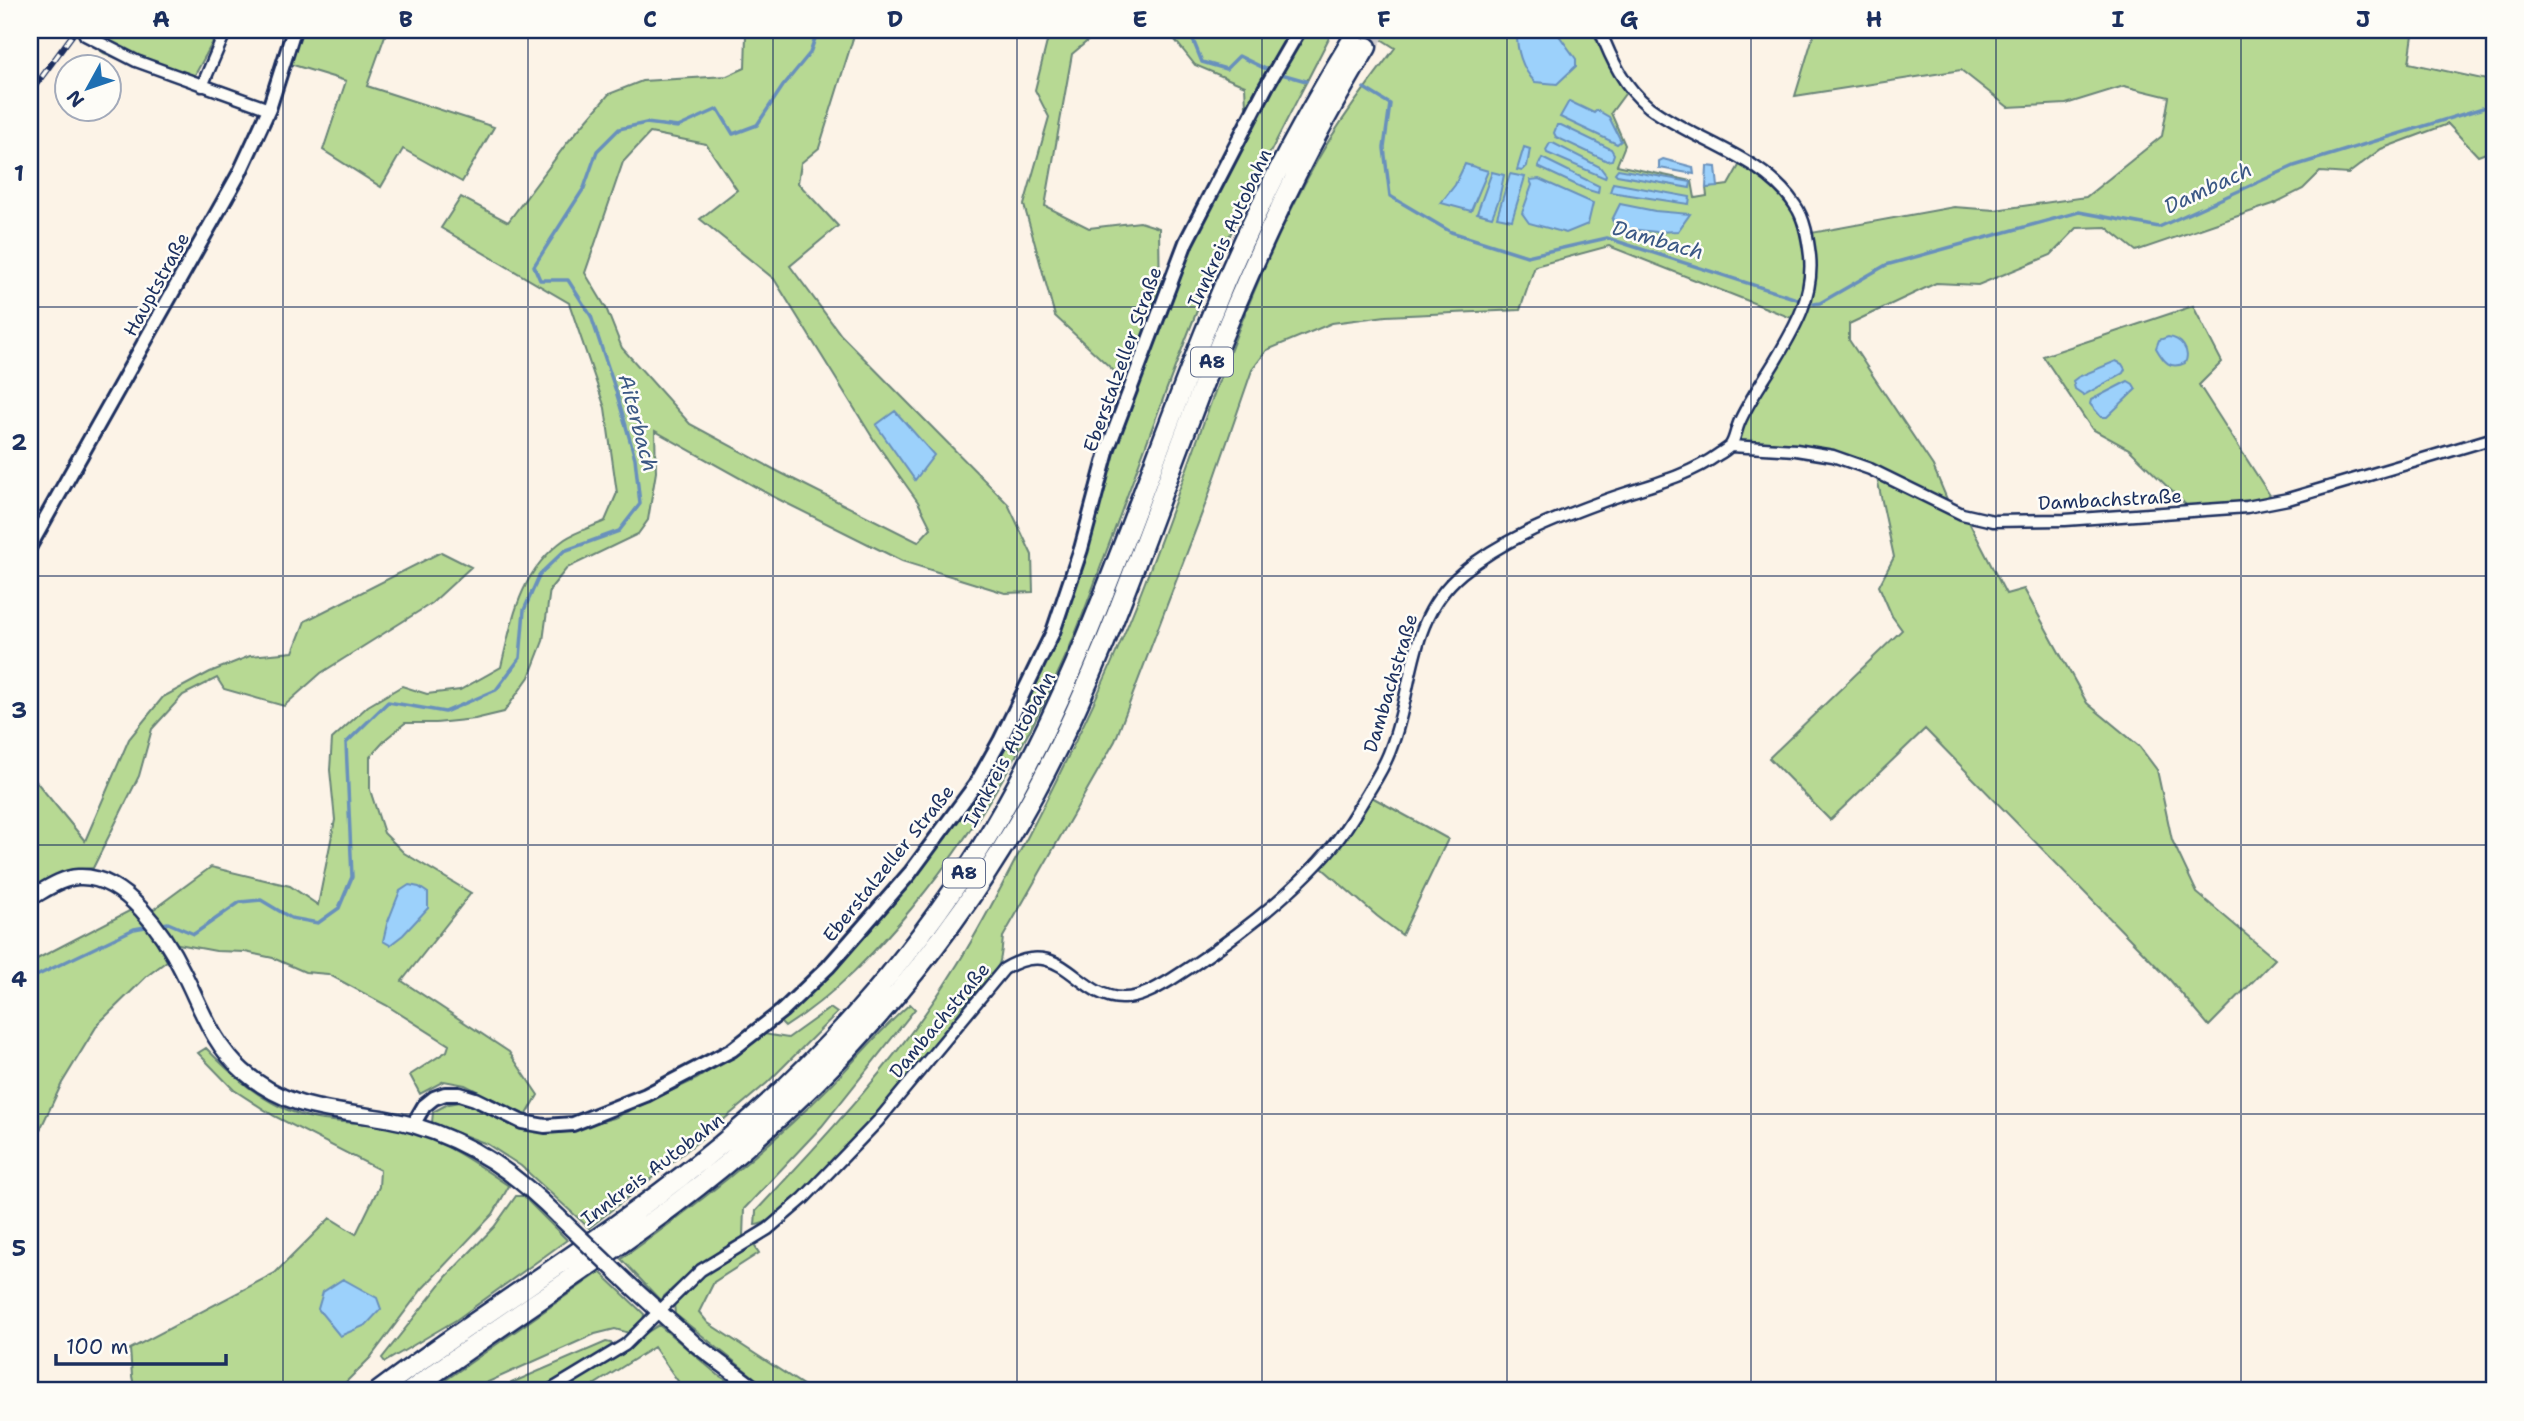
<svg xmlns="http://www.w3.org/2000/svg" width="2524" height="1421" font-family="'Shantell Sans',sans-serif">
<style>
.green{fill:#b7d993;stroke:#698478;stroke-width:2;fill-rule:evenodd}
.water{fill:#9cd1fb;stroke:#6890bc;stroke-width:2}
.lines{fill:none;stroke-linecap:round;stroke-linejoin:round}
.stream{stroke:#6890bc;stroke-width:3.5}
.motorway-tunnel{stroke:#cfcccc;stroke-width:18;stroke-dasharray:18 9;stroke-linecap:butt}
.minor-casing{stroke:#1b2f5e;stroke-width:15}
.tertiary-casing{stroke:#1b2f5e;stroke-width:18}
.secondary-casing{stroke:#1b2f5e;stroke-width:19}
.motorway-casing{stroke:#1b2f5e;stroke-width:23}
.minor{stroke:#fdfcf7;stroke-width:10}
.tertiary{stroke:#fdfcf7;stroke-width:12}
.secondary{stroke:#fdfcf7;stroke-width:14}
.motorway{stroke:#fdfcf7;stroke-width:18}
.rail-casing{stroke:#1b2f5e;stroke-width:6}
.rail{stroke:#fdfcf7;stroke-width:3.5;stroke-dasharray:10;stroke-linecap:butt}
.secondary-bridge-casing{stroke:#1b2f5e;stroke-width:19;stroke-linecap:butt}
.secondary-bridge{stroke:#fdfcf7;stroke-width:14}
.grid{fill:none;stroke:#1b2f5e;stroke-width:2;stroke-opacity:0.55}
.labels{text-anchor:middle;stroke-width:5;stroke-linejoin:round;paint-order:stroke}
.shield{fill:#fdfcf7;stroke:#5f6c8c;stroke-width:2}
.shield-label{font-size:18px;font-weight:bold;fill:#1b2f5e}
.street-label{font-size:19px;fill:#1b2f5e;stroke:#fdfcf7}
.water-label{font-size:21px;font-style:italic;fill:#3b5885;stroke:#fdfcf7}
.neatline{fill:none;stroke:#1b2f5e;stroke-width:2.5}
.grid-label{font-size:23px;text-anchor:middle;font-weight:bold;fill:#1b2f5e}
</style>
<rect width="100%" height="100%" fill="#fcf3e7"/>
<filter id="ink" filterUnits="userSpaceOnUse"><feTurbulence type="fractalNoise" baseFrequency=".0143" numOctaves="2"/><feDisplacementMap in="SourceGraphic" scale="14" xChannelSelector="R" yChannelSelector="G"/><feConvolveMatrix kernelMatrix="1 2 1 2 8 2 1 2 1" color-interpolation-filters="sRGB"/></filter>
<g filter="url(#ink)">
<path class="green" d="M81,30H199L215,38L189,86L104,53L77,35Z
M296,30H387L367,86L494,127L462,182L403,149L381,187L323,150L346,81L290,64Z
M741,30H889L855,32L819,148L801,163L798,183L838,226L790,266L841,335L1008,504L1032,555L1033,592L1005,593L902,561L772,496L655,431L656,472L648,520L638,534L567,568L550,589L543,641L529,677L504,712L475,719L436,723H405L387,738L370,757V790L384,833L404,853L471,893L402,981L509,1052L538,1095L526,1116L465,1085L444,1081L420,1094L410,1075L447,1051L449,1045L386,1005L328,974L305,972L273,958L245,952L216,951L173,943L150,912L211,867L290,886L318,905L335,820L330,770L332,739L368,706L402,686L427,694L460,690L501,667C513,617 520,571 565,539C577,531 592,527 605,521L617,493L605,408L569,303L441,228L461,197L508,222L567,143L609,94L642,81L727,76L745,68L746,35ZM650,133L706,144L737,190L700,219L774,279L874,440L918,502L931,528L918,542L779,472L690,424L622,348L606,308L585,273L623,162Z
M1050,30H1128L1097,33L1072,54L1045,206L1089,228L1140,222L1159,228L1160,299L1128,377L1115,372L1055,316L1024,205L1049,117L1035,90Z
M1167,30H1291L1246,106L1245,86L1195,65Z
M1303,30H1333C1288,119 1239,208 1201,301C1167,384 1137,471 1105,555C1092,590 1080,625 1065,658C1025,748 974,833 911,909C873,954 835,995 785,1027L778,1020C802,998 826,976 848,953C949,850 1027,723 1075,587C1099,519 1112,448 1137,380C1161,314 1189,248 1220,186C1235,153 1256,123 1273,91C1283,71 1293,50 1303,30Z
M1367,30H1606L1614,52L1633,83L1611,113L1625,145L1617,165L1692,181L1695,198L1707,196L1706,188L1728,185L1745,155L1791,190L1812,233L1954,207L1995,210L2086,197L2162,136L2169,97L2124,86L2066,104L2008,107L1961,70L1795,96L1815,30H2432L2431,36L2413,35L2409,63L2491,81L2494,79V150L2478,156L2448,124L2381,149L2348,174L2320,172L2303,189L2273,204L2136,251L2106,227L2077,228L2051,255L1978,285L1936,283L1849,324V340L1933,466L1949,504L1854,460L1800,445L1726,442L1794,319L1609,246L1535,266L1520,310L1386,316L1332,323L1267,350L1252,370L1207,500L1115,741L1003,937C1002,946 1002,956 999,964C995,974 976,991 968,1001C937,1040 796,1224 755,1225L756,1211C826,1136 897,1061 952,973C980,930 1003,883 1027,838C1070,755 1112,669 1145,582C1200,440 1243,292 1318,159C1340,120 1368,84 1395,48Z
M2193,306L2222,362L2199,385L2271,497L2257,508L2252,501L2190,509L2129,449L2092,429L2043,356Z
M1877,478L1969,522L2006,594L2024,589L2087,703L2139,746L2157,770L2172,840L2197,893L2275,959L2209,1026L2170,980L1925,729L1830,820L1769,758L1902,630L1892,616L1879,586L1894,557Z
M441,552L471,567L432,603L321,673L284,706L224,689L217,678L183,695L152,729L139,776L93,868L69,870L30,890V774L85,841L129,739L163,697L210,672L250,656L293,652L305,621Z
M1370,796L1448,839L1402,935L1377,916L1322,868Z
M133,909L154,937L167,961L147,976L98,1024L62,1083L39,1132L30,1135V957L35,960Z
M910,1004L915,1009L822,1126L744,1209L743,1237C711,1254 686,1276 660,1300L621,1259C694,1207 765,1152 828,1088C856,1060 880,1030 910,1004Z
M830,1008L837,1013L767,1083L696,1143L589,1228L521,1166L487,1144L432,1123L433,1112L448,1104L471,1100L519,1127L561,1132L614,1118L697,1079L764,1034L788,1038Z
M206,1048C238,1081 270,1110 317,1119C346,1124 378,1122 407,1130C444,1141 477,1164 509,1186L493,1214L422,1289L370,1358L337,1391H135L132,1376L130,1349L275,1273L330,1218L356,1234L379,1187L380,1170L274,1116L234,1090L198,1053Z
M516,1196H523L567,1240L456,1320L385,1362L382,1358L447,1276L494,1227Z
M752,1242L759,1253L714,1282L699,1312L708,1323L812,1391L770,1390L675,1314L674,1304L708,1270Z
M600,1272L644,1314L643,1321L633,1334L615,1329L595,1334L468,1391H430Z
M659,1325L718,1375L745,1391H689L680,1384L654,1347L584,1391H554Z
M606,1342L611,1343L612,1347L539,1391H493Z"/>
<path class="water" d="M1517,30H1555L1576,59V66L1557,84L1535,82C1522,69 1516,49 1517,30Z
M1569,101L1594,113L1597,110L1609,117L1621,141L1617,144L1560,117Z
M1557,125H1561L1611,149L1614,154L1612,160L1607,161L1556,137L1554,133Z
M1550,143H1553L1600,167L1606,175L1605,178L1547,153L1546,150Z
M1524,147L1530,149L1527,166L1522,171L1517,170Z
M1542,158L1599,186L1598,193L1585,189L1538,167Z
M1663,159L1693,167L1694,174L1659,168V161Z
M1465,164L1488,171L1471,211L1441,203L1455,185Z
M1707,166L1716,167L1718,187L1706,188Z
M1618,169L1691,182L1690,188L1617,175L1615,173Z
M1492,172L1504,175L1499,199L1492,217L1477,213Z
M1510,174L1525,177L1512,220L1497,217Z
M1539,179L1593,203L1588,224L1566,233L1529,223L1522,213L1532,185L1530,180Z
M1613,183L1690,197L1689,204L1610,192Z
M1620,204L1655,211L1690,214L1678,231L1657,232L1617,228L1612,220Z
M2168,337C2181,338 2191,351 2185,363C2170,370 2164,362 2156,348L2159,340Z
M2116,361L2122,364L2125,369L2123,373L2084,395L2075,389L2073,381L2078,377Z
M2128,381L2133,384L2136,389L2107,417H2101L2090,404L2091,400Z
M895,411L934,455L915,480L876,425Z
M409,885L419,887L428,893V908L403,935L390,945L383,941L387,924L400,891Z
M343,1279L377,1298L381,1309L366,1325L340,1336L318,1309L323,1292Z"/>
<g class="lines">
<path class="stream" d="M1189,30L1202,62L1226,69L1239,56L1270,71
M1278,73L1306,81
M1364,88L1390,104L1384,148L1390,196L1451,232L1527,256L1607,238L1800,300
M1814,304L1820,303L1886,265L2079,212L2159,227L2294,166L2483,108L2494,103
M158,925L168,923L194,934L240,902L261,900L291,918L318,923L339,908L352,877L346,743L388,702L445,712L496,690L520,658L524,610L540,574L564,551L619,531L640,504L635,458L616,391L591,316L568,280H540L534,266L584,188L597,151L619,129L646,123L678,127L718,109L733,134L757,125L783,86L810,53L818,30
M30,979L134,929L151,926"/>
<path class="motorway-tunnel" d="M1367,47L1378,30"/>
<g class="minor-casing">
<path id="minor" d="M85,35L136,61L269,109
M202,86L226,30
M1731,446L1796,450L1833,456L1870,469L1962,514L1993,521L2065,520L2247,507L2288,499L2494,438
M549,1391L625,1345L701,1270L768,1229L804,1198L878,1121L1004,969C1062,934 1075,997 1122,998C1139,999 1157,988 1172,979C1226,945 1291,896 1332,847C1347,829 1358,809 1370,789C1378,776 1386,763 1391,748C1415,686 1406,620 1462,573C1500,541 1552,520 1598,503C1639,487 1683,480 1719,454C1721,453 1730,447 1731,445C1735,439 1736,430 1739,423C1748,402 1762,383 1774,363C1794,329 1814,297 1810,256C1808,239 1805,219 1795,205C1764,157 1694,141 1649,107C1624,87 1611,59 1600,30"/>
</g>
<g class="tertiary-casing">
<path id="tertiary" d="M30,546L239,174L269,109L294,30
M413,1125L424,1106L434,1098L445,1094H459L475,1099L522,1122L545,1126L573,1124L646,1095L732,1050L782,1011L828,967L910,873L976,784L1000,741L1053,632L1081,549L1108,448L1186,242L1266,87L1299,30"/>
</g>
<g class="secondary-casing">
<path id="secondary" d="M30,898C45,890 61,878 78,877C125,874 165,935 183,972C201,1007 212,1044 243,1071C298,1119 349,1107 413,1125C473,1143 515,1173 559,1217
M630,1285L695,1344L758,1391"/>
</g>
<g class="motorway-casing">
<path id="motorway" d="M379,1391C484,1311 598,1244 701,1161C810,1074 906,967 980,849C1083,684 1136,499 1209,321C1249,222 1297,129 1353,38
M410,1391C496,1327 588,1270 674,1205C821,1094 947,954 1035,792C1107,659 1152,515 1207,375C1252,262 1303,151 1367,47"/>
</g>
<use href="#minor" class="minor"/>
<use href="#tertiary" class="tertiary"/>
<use href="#secondary" class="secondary"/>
<use href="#motorway" class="motorway"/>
<g class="rail-casing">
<path id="rail" d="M30,93L76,30"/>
</g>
<use href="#rail" class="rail"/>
<g class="secondary-bridge-casing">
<path id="secondary-bridge" d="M559,1217L630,1285"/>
</g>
<use href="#secondary-bridge" class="secondary-bridge"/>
</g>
</g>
<path class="grid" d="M283,30V1391M528,30V1391M773,30V1391M1017,30V1391M1262,30V1391M1507,30V1391M1751,30V1391M1996,30V1391M2241,30V1391M30,307H2494M30,576H2494M30,845H2494M30,1114H2494"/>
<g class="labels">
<g class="shield">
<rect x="1191" y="347.5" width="42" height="29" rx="5"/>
<rect x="943" y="858.5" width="42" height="29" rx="5"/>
</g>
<g class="shield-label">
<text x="1212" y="368">A8</text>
<text x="964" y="879">A8</text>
</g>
<g class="street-label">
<text transform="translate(1229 228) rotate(-65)" y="7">Innkreis Autobahn</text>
<text transform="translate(156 284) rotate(-61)" y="7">Hauptstraße</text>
<text transform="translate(1122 359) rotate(-70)" y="7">Eberstalzeller Straße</text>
<text transform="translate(2110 499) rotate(-3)" y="7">Dambachstraße</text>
<text transform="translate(1390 683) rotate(-73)" y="7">Dambachstraße</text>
<text transform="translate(1009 749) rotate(-62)" y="7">Innkreis Autobahn</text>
<text transform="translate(888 863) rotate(-51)" y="7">Eberstalzeller Straße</text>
<text transform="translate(939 1020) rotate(-50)" y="7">Dambachstraße</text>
<text transform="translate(652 1169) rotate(-37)" y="7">Innkreis Autobahn</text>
</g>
<g class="water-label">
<text transform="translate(2208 188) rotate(-25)" y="7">Dambach</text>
<text transform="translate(1658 240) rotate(16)" y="7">Dambach</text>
<text transform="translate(638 423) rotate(75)" y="7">Aiterbach</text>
</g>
</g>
<rect width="2524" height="1421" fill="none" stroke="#fdfcf7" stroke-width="77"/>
<g transform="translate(88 88) rotate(230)"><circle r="33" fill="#fdfcf7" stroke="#a3aaba" stroke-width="2"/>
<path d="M0-5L12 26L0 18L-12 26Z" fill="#1f6fb2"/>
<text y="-10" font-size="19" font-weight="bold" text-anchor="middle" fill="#1b2f5e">N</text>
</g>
<path d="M56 1354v10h170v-10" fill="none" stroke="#1b2f5e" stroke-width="3.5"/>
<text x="66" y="1354" font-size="21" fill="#1b2f5e" stroke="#fdfcf7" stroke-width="5" paint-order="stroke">100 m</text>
<rect x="38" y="38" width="2448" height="1344" class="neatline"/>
<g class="grid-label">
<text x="161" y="27">A</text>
<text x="406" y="27">B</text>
<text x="650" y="27">C</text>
<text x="895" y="27">D</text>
<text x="1140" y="27">E</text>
<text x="1384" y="27">F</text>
<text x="1629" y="27">G</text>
<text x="1874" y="27">H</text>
<text x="2118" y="27">I</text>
<text x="2363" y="27">J</text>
<text x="19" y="181">1</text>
<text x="19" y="450">2</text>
<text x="19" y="718">3</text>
<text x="19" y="987">4</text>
<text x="19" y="1256">5</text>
</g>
</svg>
